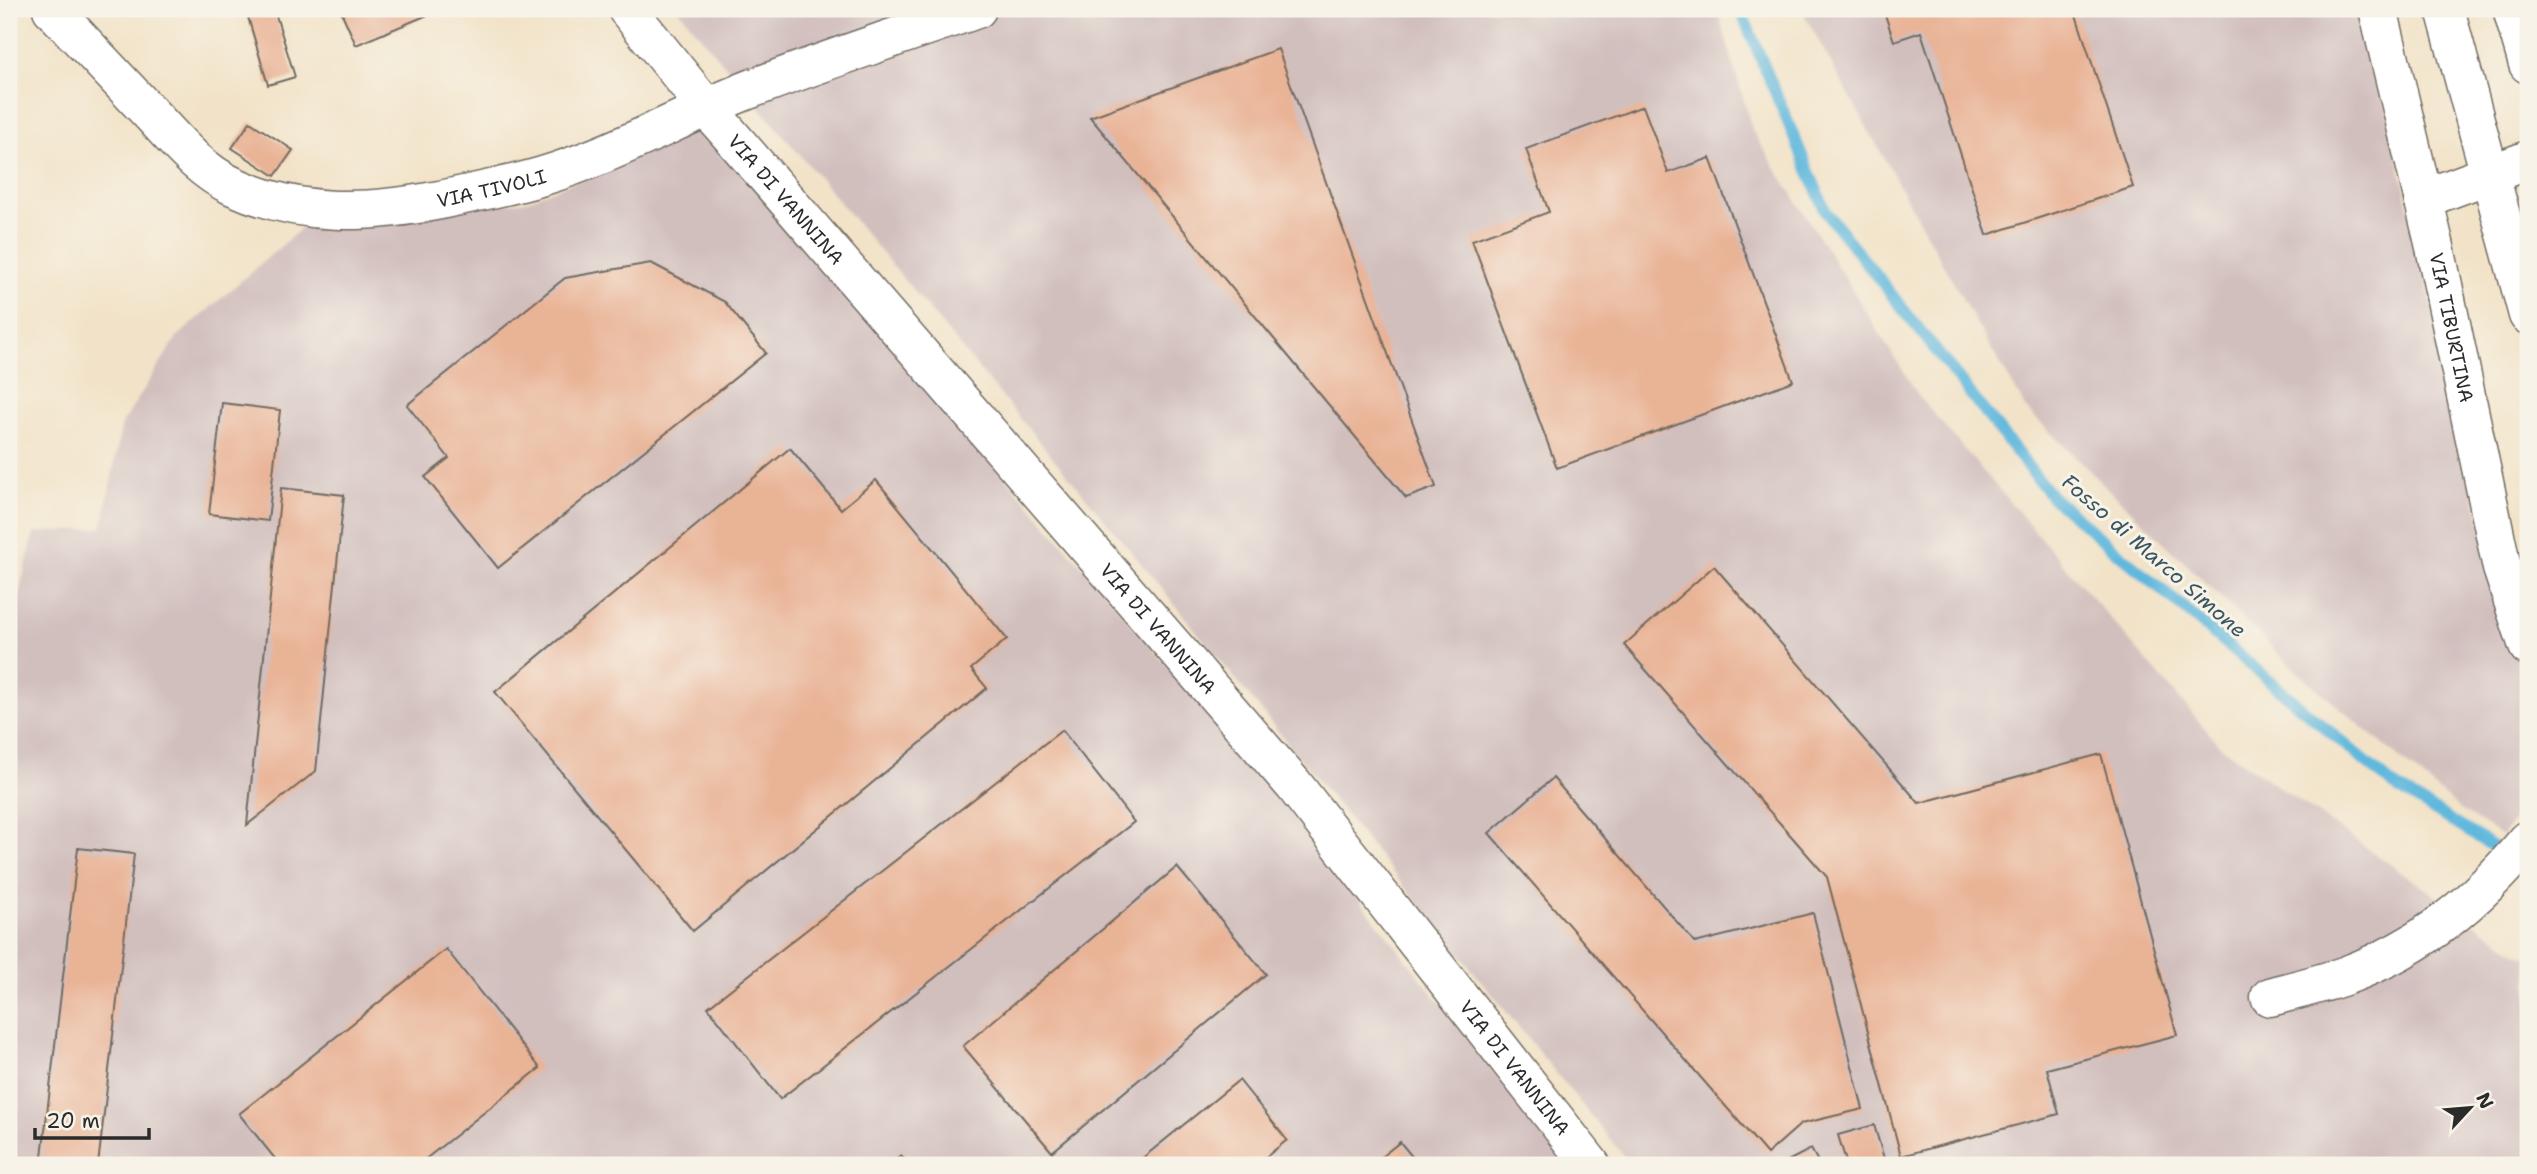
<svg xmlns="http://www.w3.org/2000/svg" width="2537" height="1174" font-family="'Shantell Sans',sans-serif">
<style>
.industrial{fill:#d1bfbe}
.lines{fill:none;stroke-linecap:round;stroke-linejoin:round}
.stream{stroke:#60b8dd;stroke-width:12}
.building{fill:#e9b396}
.minor-casing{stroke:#716b62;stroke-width:41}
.major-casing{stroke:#716b62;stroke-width:41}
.minor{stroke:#fff;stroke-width:38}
.major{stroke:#fff;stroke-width:38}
.labels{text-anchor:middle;stroke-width:6;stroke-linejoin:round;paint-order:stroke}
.street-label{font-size:19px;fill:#2b2b2b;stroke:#f7f3e8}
.water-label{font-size:21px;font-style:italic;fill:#3b5560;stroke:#f7f3e8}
</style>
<rect width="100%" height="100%" fill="#f7f3e8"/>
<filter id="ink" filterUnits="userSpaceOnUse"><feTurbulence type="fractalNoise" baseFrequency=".0143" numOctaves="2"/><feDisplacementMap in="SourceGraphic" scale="14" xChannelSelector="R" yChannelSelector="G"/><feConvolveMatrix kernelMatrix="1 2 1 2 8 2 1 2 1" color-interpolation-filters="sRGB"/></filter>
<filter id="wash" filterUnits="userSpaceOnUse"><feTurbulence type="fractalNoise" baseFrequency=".00686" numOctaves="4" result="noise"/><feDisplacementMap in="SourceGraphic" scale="28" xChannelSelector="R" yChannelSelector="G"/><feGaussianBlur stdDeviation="1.57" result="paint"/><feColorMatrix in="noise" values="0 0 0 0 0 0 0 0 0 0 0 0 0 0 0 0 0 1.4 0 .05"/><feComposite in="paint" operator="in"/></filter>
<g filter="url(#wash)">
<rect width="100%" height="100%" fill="#f2e3c8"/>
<path class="industrial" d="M678,9H1717L1753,132L1920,398L2221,747L2518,953L2528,957V1165H1631L1131,551Z
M1801,9H2364L2498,598L2528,688V799L2502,836L2462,811L2301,675L2028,411L1976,323Z
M705,127L1267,782L1567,1165H9V634L34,533L102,528L122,424L177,337L303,227L526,201Z"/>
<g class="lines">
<path class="stream" d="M1740,9L1826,212L2052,497L2393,785L2507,855"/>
</g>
<g id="blocks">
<path class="building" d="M274,9L295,77L268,85L248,17Z
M340,9H442L356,45Z
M1883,9H2074L2133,187L1987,235L1921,32L1894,41Z
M1278,49L1436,487L1406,498L1090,117Z
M1643,106L1668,173L1710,158L1793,381L1557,468L1472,240L1549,212L1526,149Z
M250,122L293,150L275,176L232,148Z
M651,263L725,302L766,353L498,568L425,477L449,458L407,405L565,278Z
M222,403L280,410L268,521L209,514Z
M790,448L841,509L876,480L1007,639L971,669L987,688L693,931L495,692Z
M281,488L344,495L316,771L247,825Z
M1714,566L1919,803L2101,754L2177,1035L2047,1069L2059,1114L1901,1156L1827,877L1624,645Z
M1062,730L1134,822L780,1099L708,1007Z
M1553,778L1695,943L1813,913L1863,1109L1801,1124L1767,1154L1489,833Z
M78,848L134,854L98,1165H41Z
M1177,867L1266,974L1052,1152L963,1046Z
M446,949L540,1068L418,1165H280L239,1114Z
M1239,1080L1287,1140L1256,1165H1134Z
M1874,1125L1886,1165H1847L1838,1135Z
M1400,1142L1419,1165H1371Z
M1811,1149L1820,1165H1780Z
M901,1155L909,1165H888Z"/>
</g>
</g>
<g filter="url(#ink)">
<use href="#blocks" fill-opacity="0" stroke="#716b62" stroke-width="2"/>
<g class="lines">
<g class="minor-casing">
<g id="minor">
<path id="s1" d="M52,9C83,42 115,76 146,109C172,136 198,170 233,186C302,217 367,214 440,200C474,193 509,186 543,176C612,155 676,119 743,92C820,62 899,36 977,9"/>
<path id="s2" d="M627,9L706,107L1294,785L1591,1165"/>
<path id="s3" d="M2378,9L2435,247L2502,568L2528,646"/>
<path d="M2423,199L2528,160"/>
<path d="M2270,997C2295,990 2322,984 2347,975C2424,946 2476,902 2528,840"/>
</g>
</g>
<g class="major-casing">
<path id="major" d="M2445,9L2528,315
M2512,9L2528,64"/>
</g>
<use href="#minor" class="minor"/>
<use href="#major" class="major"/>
</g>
</g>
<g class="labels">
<g class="street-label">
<text dy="7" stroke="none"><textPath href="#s1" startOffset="518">VIA TIVOLI</textPath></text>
<text dy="7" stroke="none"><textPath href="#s2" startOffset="248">VIA DI VANNINA</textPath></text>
<text dy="7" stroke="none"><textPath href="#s3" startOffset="327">VIA TIBURTINA</textPath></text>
<text dy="7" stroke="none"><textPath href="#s2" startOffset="816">VIA DI VANNINA</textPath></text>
<text dy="7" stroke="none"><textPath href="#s2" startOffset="1382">VIA DI VANNINA</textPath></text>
</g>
<g class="water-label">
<text transform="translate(2154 556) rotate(41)" y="7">Fosso di Marco Simone</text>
</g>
</g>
<rect width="2537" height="1174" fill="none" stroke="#f7f3e8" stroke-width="35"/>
<g transform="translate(2470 1108) rotate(64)" stroke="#f7f3e8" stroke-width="5" paint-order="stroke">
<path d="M0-5L12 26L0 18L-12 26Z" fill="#2b2b2b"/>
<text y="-10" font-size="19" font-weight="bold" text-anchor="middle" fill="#2b2b2b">N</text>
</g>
<path d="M35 1128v10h114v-10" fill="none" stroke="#2b2b2b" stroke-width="3.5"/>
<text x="46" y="1128" font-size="21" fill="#2b2b2b" stroke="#f7f3e8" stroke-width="5" paint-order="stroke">20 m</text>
</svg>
